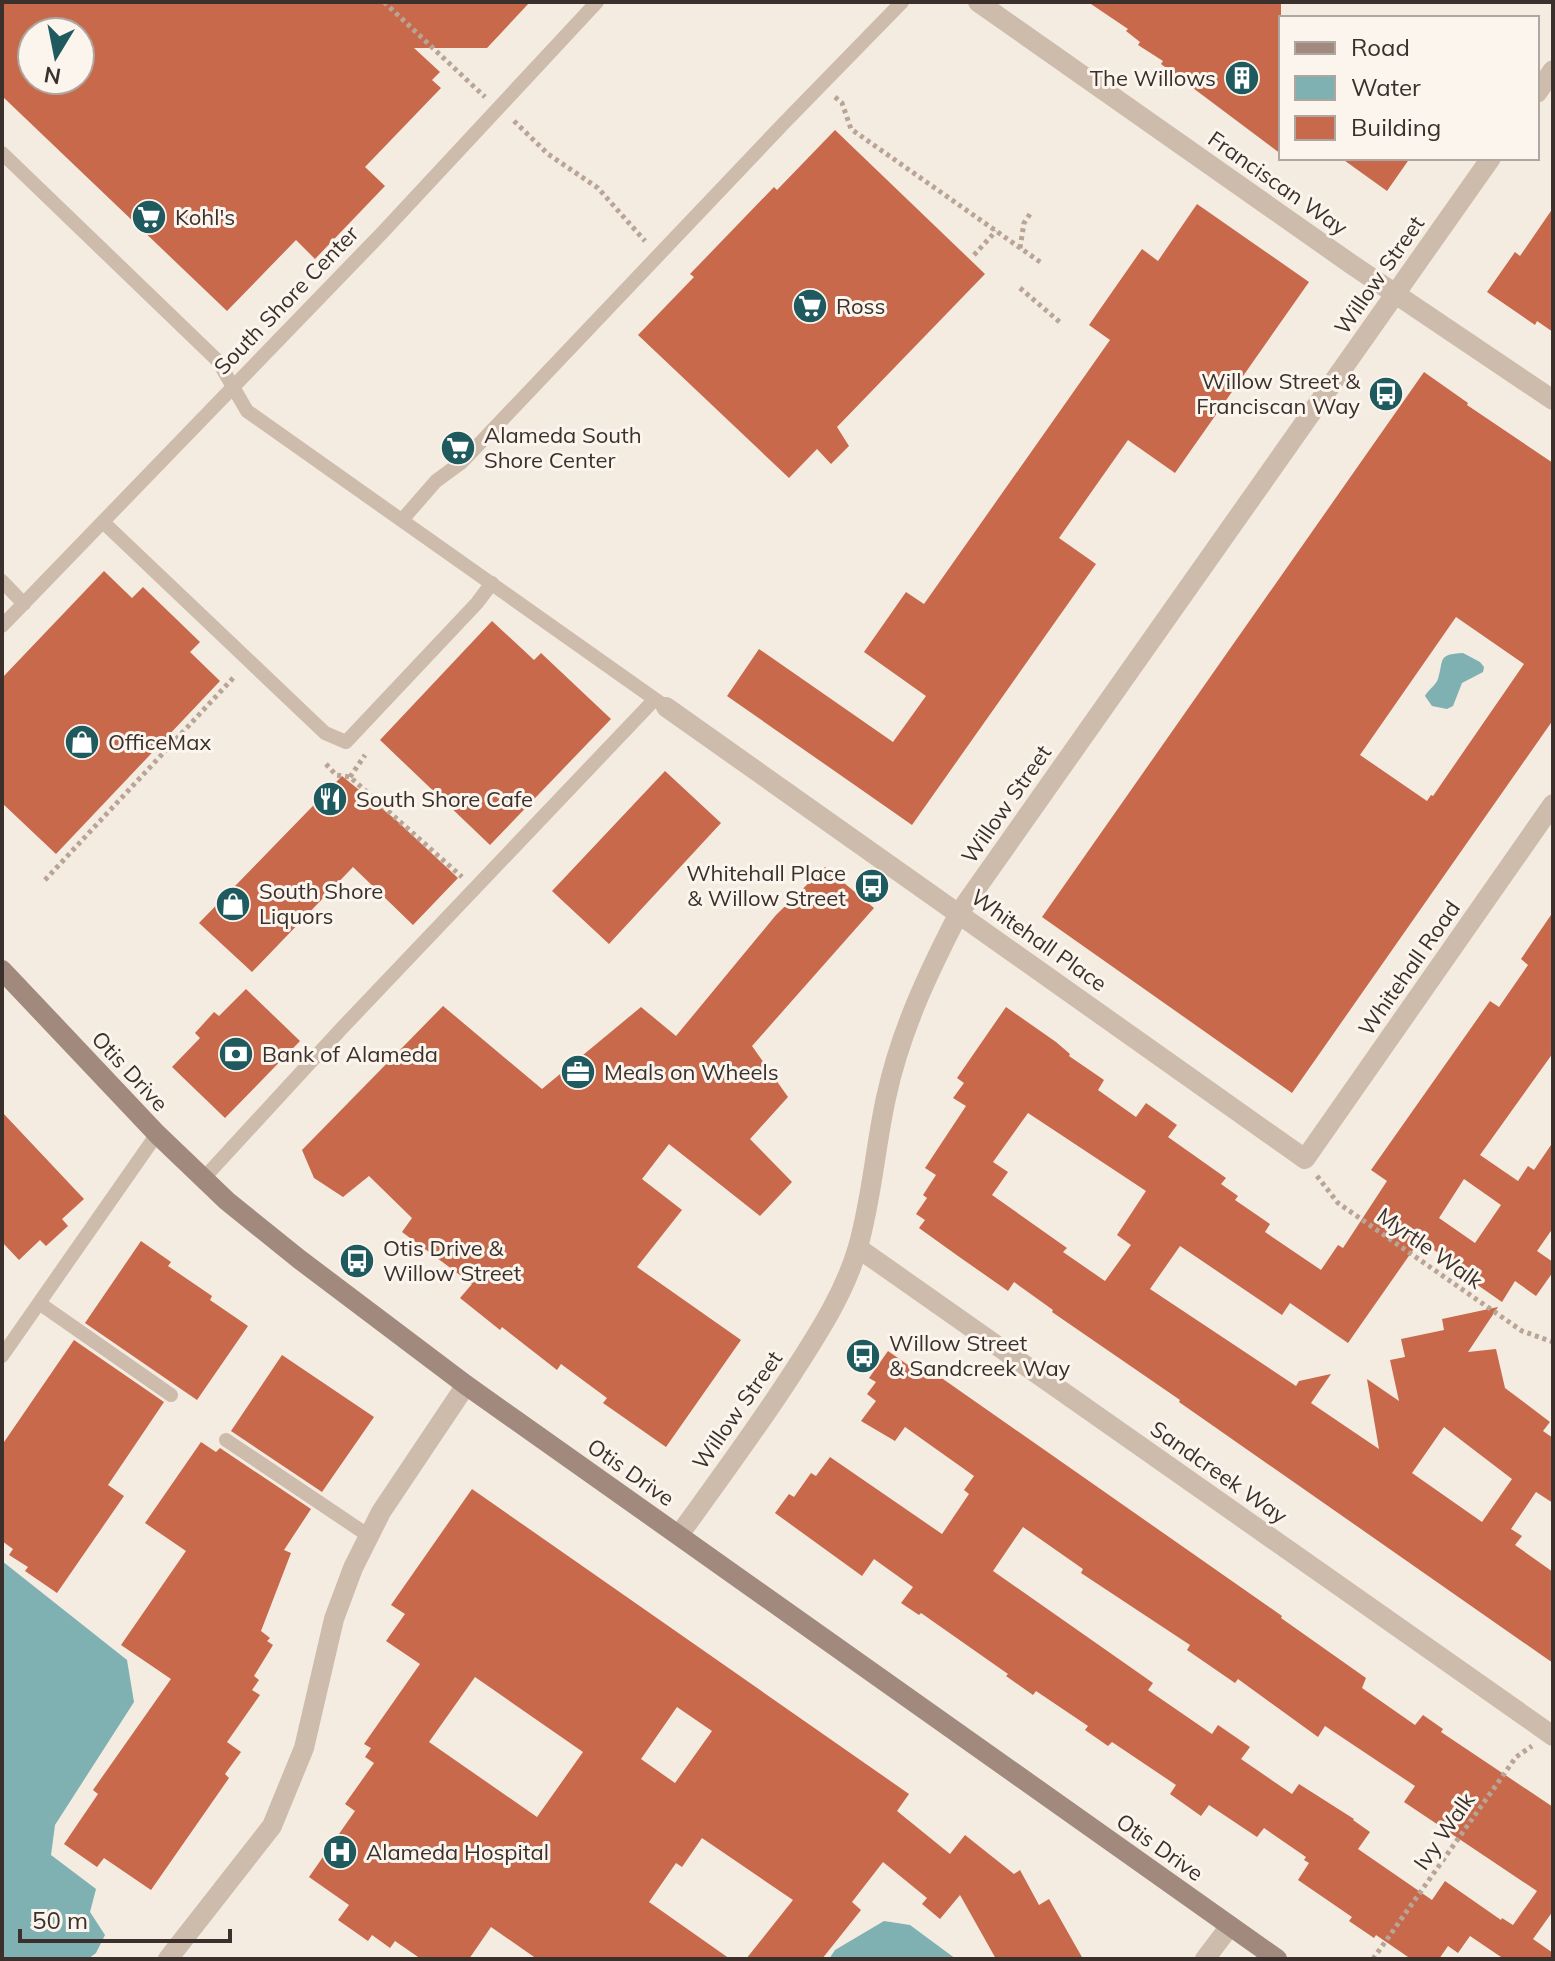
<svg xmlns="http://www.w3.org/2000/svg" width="1555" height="1961" font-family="Mulish,sans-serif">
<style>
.water{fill:#7fb0b2}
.building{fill:#c8694b;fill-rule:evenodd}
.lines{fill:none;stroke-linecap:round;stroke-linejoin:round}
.path{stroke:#b9a596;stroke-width:5;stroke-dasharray:4 4;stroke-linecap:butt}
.service{stroke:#cdbbac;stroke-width:14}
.minor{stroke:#cdbbac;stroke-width:20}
.tertiary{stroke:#cdbbac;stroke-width:20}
.secondary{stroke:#a18a7d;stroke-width:20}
.labels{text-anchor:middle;stroke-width:6;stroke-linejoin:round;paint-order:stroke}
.poi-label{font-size:22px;fill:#3b302b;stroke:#fbf5ee;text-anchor:start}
.street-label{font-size:22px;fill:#3b302b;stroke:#fbf5ee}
</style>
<rect width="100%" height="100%" fill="#f4ebe1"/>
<path class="water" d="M1463,653L1480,662L1484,667L1483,672L1462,683L1453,706L1447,709L1432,706L1425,696C1428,690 1436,685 1438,679C1444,660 1437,654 1463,653Z
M2,1561L127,1660L134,1702L55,1825L51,1855L96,1889L90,1912L105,1935L96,1953L88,1959H2Z
M884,1921L910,1925L956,1959H829L835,1950Z"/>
<path class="building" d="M2,2H530L487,48H414L440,72L432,80L441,88L365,167L385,186L315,259L296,240L227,311L2,96ZM32,32H80V80H32Z
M1088,2H1281V154L1161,64L1163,61L1138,45L1140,42L1126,31L1128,29Z
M835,130L985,274L837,427L849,446L831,464L817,449L789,478L638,335L694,277L690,274L774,187L777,190Z
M1341,158H1410L1387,191Z
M1197,204L1309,282L1175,473L1128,440L1059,538L1096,564L912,825L727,696L759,649L893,742L926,696L864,652L906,592L924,604L1110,340L1089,325L1142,249L1158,261Z
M1553,208V332L1537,321L1535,325L1487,292L1515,252L1520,256Z
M1424,372L1468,403L1467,405L1553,463V720L1292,1093L1042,917ZM1456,617L1524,664L1433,796L1431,795L1427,801L1360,755Z
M104,571L132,598L143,587L200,642L190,652L220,681L56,854L2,803V678Z
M492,621L534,660L541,653L611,719L490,845L380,740Z
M665,771L721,823L609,944L552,891Z
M342,776L396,820L458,878L413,925L353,867L252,972L199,923Z
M825,867L874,908L752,1046L788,1097L750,1139L792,1182L760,1216L669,1144L642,1179L682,1210L637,1267L741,1340L666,1447L603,1403L607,1398L561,1364L557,1370L502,1327L500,1330L460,1298L472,1284L402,1232L412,1218L369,1176L343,1197L314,1178L302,1150L443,1006L542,1089L641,1007L676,1036L776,915Z
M1553,912V1053L1480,1155L1518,1181L1528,1166L1534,1170L1553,1142V1228L1537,1251L1553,1262V1272L1536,1296L1515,1281L1502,1302L1456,1270L1458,1267L1420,1240L1348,1343L1290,1303L1282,1315L1180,1246L1150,1289L1296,1386L1299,1381L1331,1374L1311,1403L1379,1449L1367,1379L1399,1401L1390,1360L1405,1357L1401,1339L1444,1330L1442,1319L1498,1307L1468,1352L1496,1349L1505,1388L1550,1422L1543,1431L1553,1438V1503L1536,1492L1511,1529L1522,1536L1515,1545L1553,1572V1663L1179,1402L1180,1400L1052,1312L1053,1310L1014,1282L1008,1291L958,1256L919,1228L925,1220L916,1214L927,1198L923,1195L936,1175L925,1168L966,1106L953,1098L964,1083L957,1078L1006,1007L1056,1042L1070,1054L1069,1056L1104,1080L1098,1090L1136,1117L1146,1103L1177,1125L1168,1137L1226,1178L1221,1184L1238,1196L1235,1200L1270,1224L1265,1232L1321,1270L1338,1245L1343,1248L1387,1181L1371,1170L1490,1001L1499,1007L1528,965L1521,959ZM1028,1113L1146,1191L1117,1235L1131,1245L1105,1281L1063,1252L1067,1248L992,1195L1008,1172L993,1162ZM1464,1179L1501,1205L1475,1243L1439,1218ZM1444,1427L1512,1479L1482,1522L1412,1473Z
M246,989L300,1041L225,1118L172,1067L200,1038L195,1033L214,1012L219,1016Z
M2,1112L84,1199L62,1219L68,1226L46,1246L40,1240L19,1260L2,1242Z
M141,1241L171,1262L168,1266L212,1296L210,1300L248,1326L197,1400L85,1323Z
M74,1340L164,1402L108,1485L124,1496L57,1593L25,1571L28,1567L9,1555L13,1549L2,1541V1445Z
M888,1351L918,1372L923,1365L1282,1616L1281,1618L1366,1678L1362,1688L1415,1725L1423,1715L1443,1729L1441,1732L1553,1807V1911L1533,1939L1553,1953V1959H1504L1470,1936L1458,1953L1448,1946L1439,1959H1411L1376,1935L1374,1938L1349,1921L1352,1917L1298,1880L1309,1863L1304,1860L1306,1857L1264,1828L1257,1837L1209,1805L1201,1816L1170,1794L1176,1785L1112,1742L1108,1746L1085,1730L1088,1726L1036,1691L1033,1695L1006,1676L1008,1674L921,1613L919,1615L901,1603L913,1587L874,1559L862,1576L775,1513L789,1494L794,1497L811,1473L816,1476L830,1457L942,1534L969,1494L964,1490L974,1476L905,1427L895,1441L861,1421L876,1401L867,1394L876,1382L869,1378ZM1023,1527L1083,1569L1081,1573L1190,1645L1187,1650L1235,1683L1238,1679L1318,1737L1325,1726L1415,1786L1404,1802L1537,1891L1513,1925L1502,1918L1501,1920L1445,1881L1432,1900L1358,1849L1370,1832L1353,1820L1354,1819L1299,1784L1292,1794L1241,1759L1250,1747L1218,1725L1212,1734L1148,1690L1153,1683L993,1571Z
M282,1355L374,1417L322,1492L231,1431Z
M201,1442L216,1452L220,1448L311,1509L284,1550L291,1553L261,1631L270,1638L267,1641L273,1645L254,1676L259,1680L252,1690L260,1695L227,1742L241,1752L225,1774L229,1778L151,1890L104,1858L97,1867L64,1844L98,1794L93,1790L171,1679L121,1645L186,1551L145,1523Z
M472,1489L909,1794L897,1811L950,1854L965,1835L1014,1874L1020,1870L1039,1905L1049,1899L1083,1959H996L960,1895L940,1919L922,1904L927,1898L883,1862L852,1902L861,1910L822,1959H746L793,1900L702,1838L682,1867L676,1863L649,1902L730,1959H537L491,1927L469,1959H421L395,1941L390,1948L372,1935L368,1941L338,1920L349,1905L309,1877L355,1811L345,1804L374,1763L365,1757L371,1748L364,1744L420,1664L386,1641L405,1614L391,1605ZM475,1677L583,1752L537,1817L429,1742ZM677,1707L712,1731L675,1783L641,1759Z"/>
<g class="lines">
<path class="path" d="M384,2L485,97
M835,97L842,103L851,129L1043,264
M514,121L548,154L598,188L645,241
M1020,248L1024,223L1032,211
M974,255L996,231
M1020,288L1062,324
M326,764L336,775L350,777L462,877
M350,777L365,755
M45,880L235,676
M1317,1176L1338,1203L1522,1331L1553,1342
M1373,1959L1516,1757L1532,1746"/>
<path class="service" d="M2,153L218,361L247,411L666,707
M402,520L436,481L462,462L784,123L902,2
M103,522L325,733L346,742L477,603L492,583
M2,581L24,604
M2,626L382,233L597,2
M203,1179L342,1028L655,699
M39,1303L171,1395
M2,1356L157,1134
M226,1440L369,1536"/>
<path class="minor" d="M978,2L1351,264L1553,400
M666,707L1305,1159L1553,804
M858,1248L1553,1736
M1205,1959L1230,1926"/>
<path class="tertiary" d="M1537,93L1553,70
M679,1535C718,1481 758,1427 794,1371C819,1332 845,1292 858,1247C872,1198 875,1148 886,1098C900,1032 928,973 959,913L1491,158
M168,1959L272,1826L304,1748L334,1619L353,1568L381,1512L466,1385"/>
<path class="secondary" d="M2,970L157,1134L227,1201L299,1259L466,1385L1277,1959"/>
</g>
<defs>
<g id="building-disc" transform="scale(1.8)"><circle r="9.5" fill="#1f5a5e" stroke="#fbf5ee"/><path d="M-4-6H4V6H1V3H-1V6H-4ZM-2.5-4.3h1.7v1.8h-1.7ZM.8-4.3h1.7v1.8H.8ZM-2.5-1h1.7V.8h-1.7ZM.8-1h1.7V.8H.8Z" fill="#fff"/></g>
<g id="supermarket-disc" transform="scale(1.8)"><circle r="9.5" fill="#1f5a5e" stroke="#fbf5ee"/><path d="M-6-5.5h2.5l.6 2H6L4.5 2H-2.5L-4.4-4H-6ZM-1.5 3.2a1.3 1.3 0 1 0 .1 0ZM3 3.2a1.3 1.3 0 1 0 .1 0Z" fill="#fff"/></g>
<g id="bus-disc" transform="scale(1.8)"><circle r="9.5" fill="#1f5a5e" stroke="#fbf5ee"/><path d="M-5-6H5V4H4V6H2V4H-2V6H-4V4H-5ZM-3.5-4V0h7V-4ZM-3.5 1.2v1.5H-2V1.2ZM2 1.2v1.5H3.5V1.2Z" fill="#fff"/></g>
<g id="shop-disc" transform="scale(1.8)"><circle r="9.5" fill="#1f5a5e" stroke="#fbf5ee"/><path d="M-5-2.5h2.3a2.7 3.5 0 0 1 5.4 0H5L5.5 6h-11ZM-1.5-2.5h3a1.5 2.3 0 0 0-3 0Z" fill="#fff"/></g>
<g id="restaurant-disc" transform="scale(1.8)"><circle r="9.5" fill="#1f5a5e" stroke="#fbf5ee"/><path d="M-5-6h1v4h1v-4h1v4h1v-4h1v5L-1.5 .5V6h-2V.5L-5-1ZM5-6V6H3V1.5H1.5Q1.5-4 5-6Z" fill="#fff"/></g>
<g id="bank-disc" transform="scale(1.8)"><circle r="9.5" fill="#1f5a5e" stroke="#fbf5ee"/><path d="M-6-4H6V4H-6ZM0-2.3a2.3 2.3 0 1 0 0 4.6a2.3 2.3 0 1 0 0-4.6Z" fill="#fff"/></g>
<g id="office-disc" transform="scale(1.8)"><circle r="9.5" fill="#1f5a5e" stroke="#fbf5ee"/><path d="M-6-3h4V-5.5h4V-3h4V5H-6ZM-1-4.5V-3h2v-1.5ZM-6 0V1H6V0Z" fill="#fff"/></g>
<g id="hospital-disc" transform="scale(1.8)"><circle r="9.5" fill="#1f5a5e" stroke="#fbf5ee"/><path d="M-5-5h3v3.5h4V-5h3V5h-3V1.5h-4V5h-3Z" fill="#fff"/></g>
</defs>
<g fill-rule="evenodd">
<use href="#building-disc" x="1242" y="78"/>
<use href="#supermarket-disc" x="149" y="217"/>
<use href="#supermarket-disc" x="810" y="306"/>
<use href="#bus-disc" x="1386" y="394"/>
<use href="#supermarket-disc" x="458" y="448"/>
<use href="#shop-disc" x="82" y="742"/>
<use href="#restaurant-disc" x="330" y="799"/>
<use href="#bus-disc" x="872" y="886"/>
<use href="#shop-disc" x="233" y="904"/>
<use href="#bank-disc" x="236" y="1054"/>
<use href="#office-disc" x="578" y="1072"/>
<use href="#bus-disc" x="357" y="1261"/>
<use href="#bus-disc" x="863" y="1356"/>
<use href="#hospital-disc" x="340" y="1852"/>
</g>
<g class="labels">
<g class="poi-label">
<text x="1216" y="86" text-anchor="end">The Willows</text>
<text x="175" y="225">Kohl's</text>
<text x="836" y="314">Ross</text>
<text x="1360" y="389" text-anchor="end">Willow Street &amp;<tspan x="1360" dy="25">Franciscan Way</tspan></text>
<text x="484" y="443">Alameda South<tspan x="484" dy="25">Shore Center</tspan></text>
<text x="108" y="750">OfficeMax</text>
<text x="356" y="807">South Shore Cafe</text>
<text x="846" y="881" text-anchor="end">Whitehall Place<tspan x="846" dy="25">&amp; Willow Street</tspan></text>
<text x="259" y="899">South Shore<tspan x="259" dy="25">Liquors</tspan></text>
<text x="262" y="1062">Bank of Alameda</text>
<text x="604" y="1080">Meals on Wheels</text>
<text x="383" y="1256">Otis Drive &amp;<tspan x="383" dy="25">Willow Street</tspan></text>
<text x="889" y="1351">Willow Street<tspan x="889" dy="25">&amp; Sandcreek Way</tspan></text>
<text x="366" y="1860">Alameda Hospital</text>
</g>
<g class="street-label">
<text transform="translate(1278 183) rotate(35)" y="8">Franciscan Way</text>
<text transform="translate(1379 275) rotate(-55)" y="8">Willow Street</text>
<text transform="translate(286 300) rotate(-46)" y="8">South Shore Center</text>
<text transform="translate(1006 804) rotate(-55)" y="8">Willow Street</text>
<text transform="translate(1039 940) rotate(35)" y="8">Whitehall Place</text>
<text transform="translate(1409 968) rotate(-55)" y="8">Whitehall Road</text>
<text transform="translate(130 1071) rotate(47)" y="8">Otis Drive</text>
<text transform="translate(1430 1248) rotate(35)" y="8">Myrtle Walk</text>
<text transform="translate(737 1410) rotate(-55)" y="8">Willow Street</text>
<text transform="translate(631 1472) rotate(35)" y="8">Otis Drive</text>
<text transform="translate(1219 1472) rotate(35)" y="8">Sandcreek Way</text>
<text transform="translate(1444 1831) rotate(-55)" y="8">Ivy Walk</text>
<text transform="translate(1160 1847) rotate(35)" y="8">Otis Drive</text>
</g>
</g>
<rect width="1555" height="1961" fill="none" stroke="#3b302b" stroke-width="8"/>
<rect x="1279" y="16" width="260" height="144" fill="#fbf5ee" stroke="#aea6a0" stroke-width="2"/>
<rect x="1295" y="42" width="40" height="12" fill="#a18a7d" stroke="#aea6a0" stroke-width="2"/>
<text x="1351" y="56" font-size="24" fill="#3b302b">Road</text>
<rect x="1295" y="76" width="40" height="24" fill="#7fb0b2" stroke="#aea6a0" stroke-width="2"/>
<text x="1351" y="96" font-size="24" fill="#3b302b">Water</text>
<rect x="1295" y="116" width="40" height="24" fill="#c8694b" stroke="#aea6a0" stroke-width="2"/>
<text x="1351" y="136" font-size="24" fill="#3b302b">Building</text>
<g transform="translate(56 56) rotate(190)"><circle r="38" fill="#fbf5ee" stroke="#aea6a0" stroke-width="2"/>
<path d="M0-6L14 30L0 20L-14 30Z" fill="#1f5a5e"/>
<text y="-12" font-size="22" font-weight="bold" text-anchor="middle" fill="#3b302b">N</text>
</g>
<path d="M20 1929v12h210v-12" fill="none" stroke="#3b302b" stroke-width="4"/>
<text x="32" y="1929" font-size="24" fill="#3b302b" stroke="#fbf5ee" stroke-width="6" paint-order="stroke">50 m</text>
</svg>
